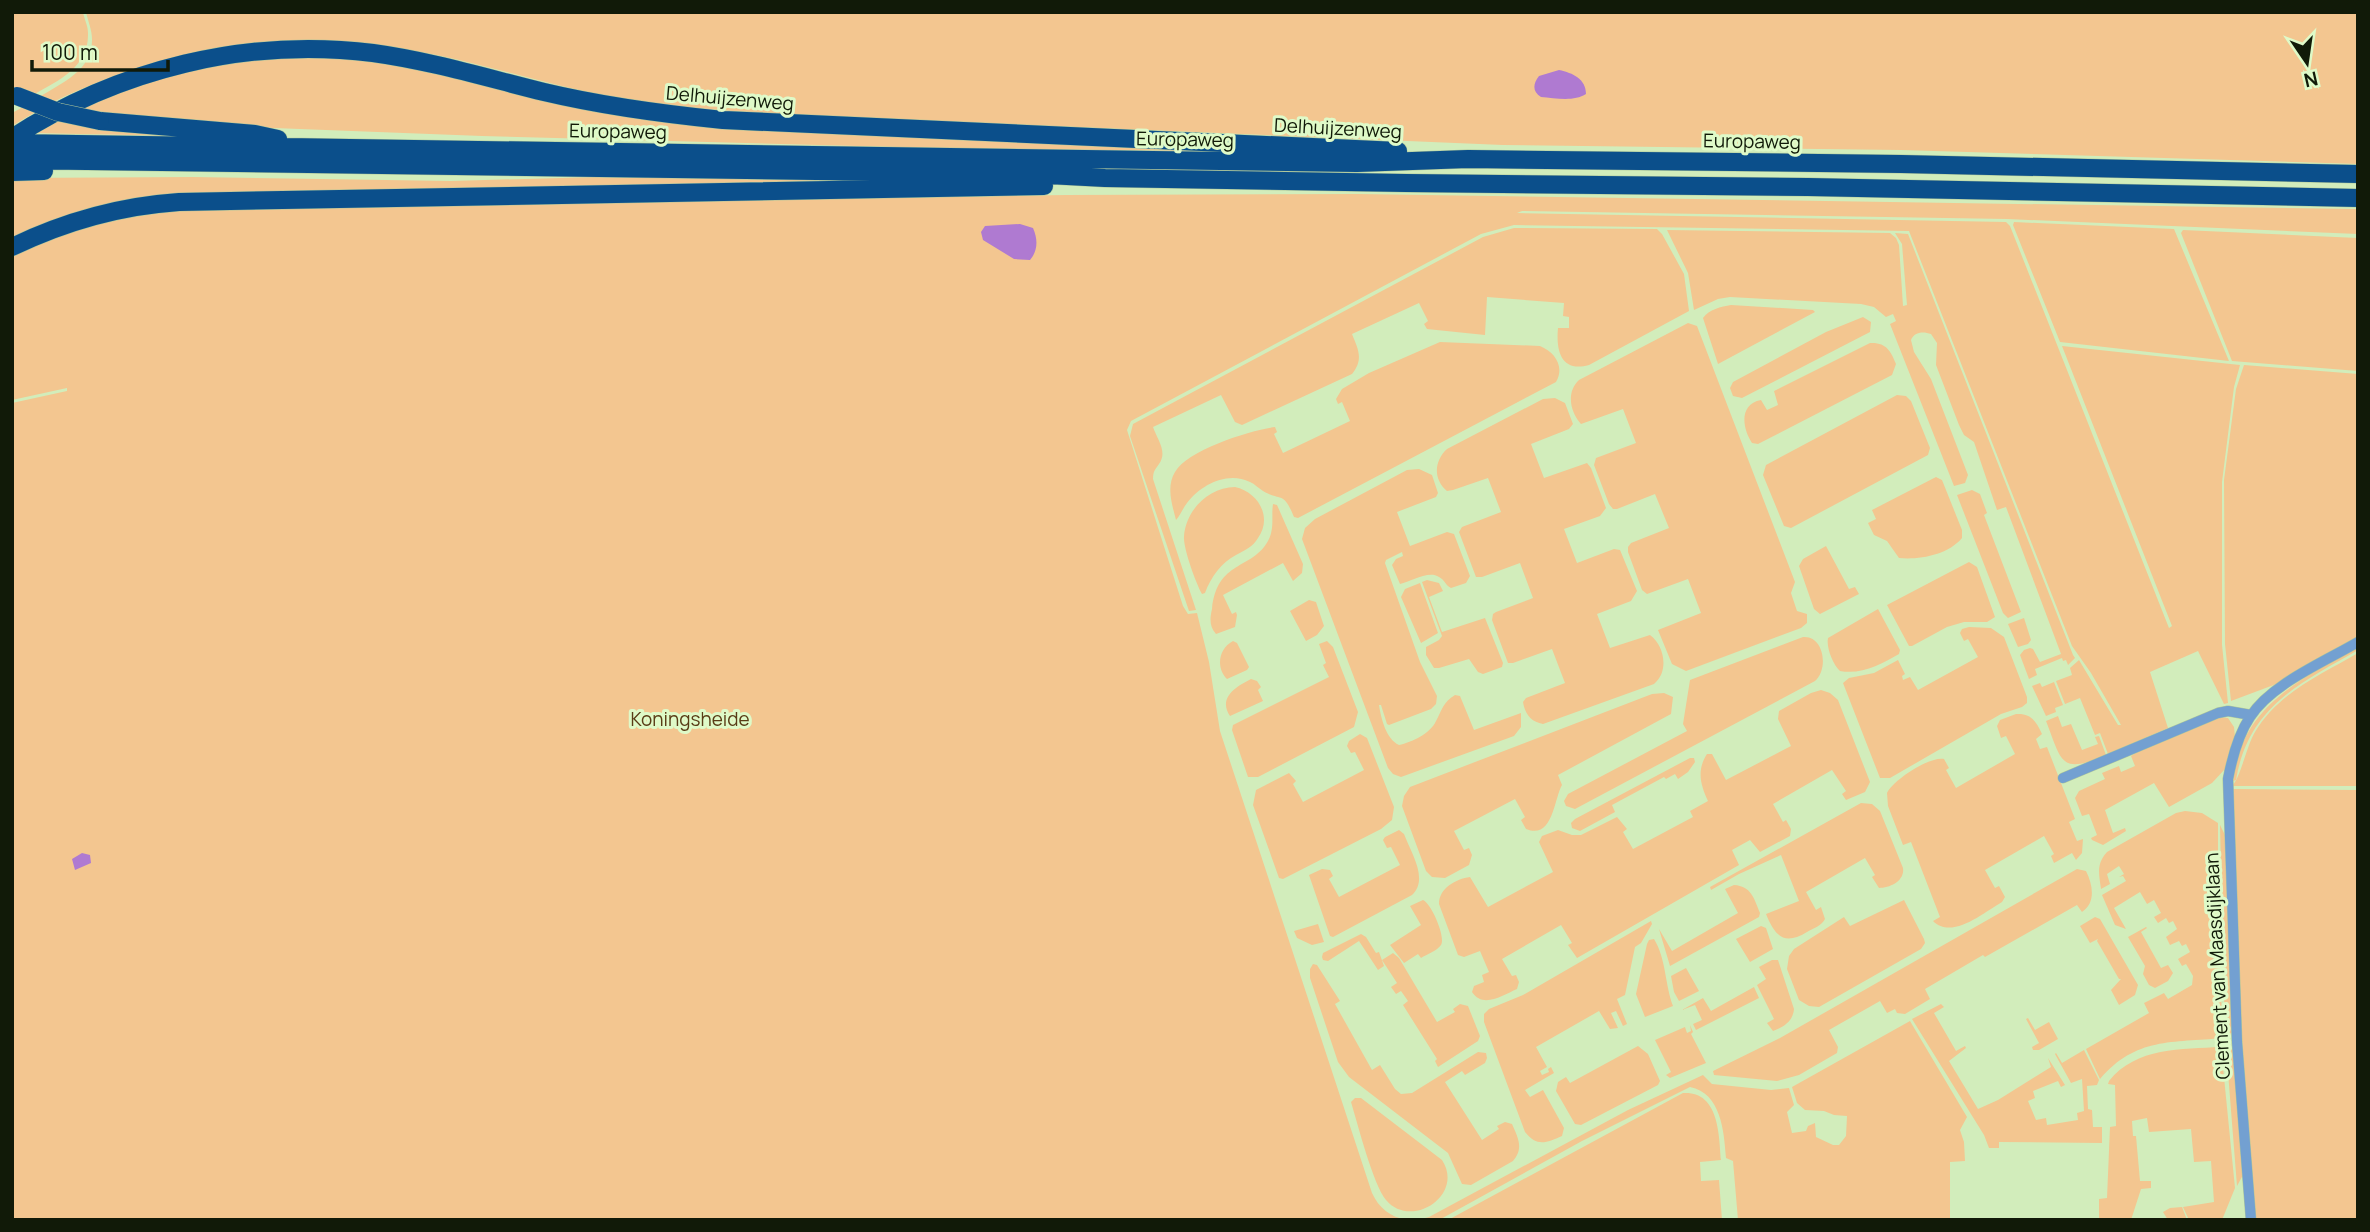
<svg xmlns="http://www.w3.org/2000/svg" width="2370" height="1232" font-family="Manrope,sans-serif">
<style>
.green{fill:#f3c690}
.water{fill:#af7ad1}
.lines{fill:none;stroke-linecap:round;stroke-linejoin:round}
.street-casing{stroke:#afc79b;stroke-width:11}
.highway-casing{stroke:#afc79b;stroke-width:19}
.street{stroke:#73a0d1;stroke-width:10}
.highway{stroke:#0b4f8b;stroke-width:18}
.highway-bridge-casing{stroke:#afc79b;stroke-width:19;stroke-linecap:butt}
.highway-bridge{stroke:#0b4f8b;stroke-width:18}
.labels{text-anchor:middle;stroke-width:6;stroke-linejoin:round;paint-order:stroke}
.street-label{font-size:19px;fill:#111a08;stroke:#dffac8}
.park-label{font-size:19px;fill:#593c16;stroke:#dffac8}
</style>
<rect width="100%" height="100%" fill="#d2edbb"/>
<path class="green" d="M12,12H83C84,19 88,25 88,33C89,67 59,80 33,95L12,86Z
M86,12H2358V164L1901,150L1503,145L771,114C714,110 658,105 602,95C537,82 475,61 410,50C284,28 169,47 53,102L39,97C62,83 93,70 92,39C92,30 88,21 86,12Z
M292,55L368,59L541,97L1208,151L972,149L482,136L250,127L125,116L76,108L97,98L202,66Z
M25,106L37,111L12,126V113Z
M59,117L182,136L30,133Z
M193,177L451,181L596,177L860,181L218,193L12,240V178Z
M1357,194L2358,209V234L2007,219L1522,211L1517,213L2006,222L2010,226L2169,628L2172,626L2062,346L2240,365L2234,387L2222,482V645L2228,703L2224,704L2198,651L2150,672L2168,728L2108,754L2100,733L2095,735L2080,698L2065,704L2056,681L2072,675L2070,668L2079,660L2118,725H2121L2091,673L2072,646L1909,231L1514,225L1481,234L1131,421L1127,430L1183,606L1188,614L1197,613L1209,662L1220,731L1372,1193C1379,1208 1390,1217 1407,1220H12V403L67,391V388L12,400V257C71,226 134,214 199,209L1066,195Z
M2014,222L2174,229L2229,361L2060,342L2013,225Z
M1514,228L1657,229L1662,234L1684,274L1689,311L1589,365C1560,373 1556,349 1558,328H1569V317L1563,316L1564,303L1487,297L1485,335L1427,329L1424,324L1428,321L1419,303L1352,334C1358,349 1364,359 1352,374L1242,425L1235,422L1221,395L1153,427C1157,439 1168,452 1159,464C1155,470 1153,471 1153,479L1196,610L1189,611L1130,436L1133,424L1483,237Z
M1667,230L1890,233L1896,238L1899,245L1903,306L1907,305L1902,244L1895,233L1908,234L2073,655L2075,658L2068,665L2066,660L2063,661L2062,658L2035,669L2037,675L2029,679L2020,655L2024,650L2030,648L2033,649L2040,662L2061,654L2006,507L1997,510L1974,442L1964,435L1959,425L1936,365L1937,343L1931,334C1923,331 1914,332 1911,340L1914,352L1931,379L1968,475L1965,483L1954,486L1890,324L1896,321L1893,314L1886,317L1874,307L1861,304L1730,297L1718,299L1694,310L1688,273Z
M2183,230L2358,238V371L2232,361L2181,233Z
M1731,305L1813,310L1815,312L1718,364L1703,318C1709,309 1721,307 1731,305Z
M1863,317L1871,322L1870,332L1742,398L1733,396L1730,388L1733,382L1826,332Z
M1688,323L1697,326L1795,582L1791,593L1797,611L1807,614V623L1801,628L1686,671L1672,664L1658,630L1701,613L1688,579L1647,594L1642,590L1628,552V547L1631,543L1669,528L1655,494L1617,509H1613L1609,504L1594,465L1596,458L1636,443L1623,409L1581,424C1570,412 1566,392 1579,380Z
M1440,342L1540,346C1555,352 1565,367 1556,382L1298,518L1294,517C1283,490 1282,502 1263,491C1258,488 1255,484 1250,482C1227,471 1201,485 1187,503C1183,508 1180,516 1176,520C1172,504 1166,487 1175,472C1187,450 1251,430 1275,427L1277,432L1274,434L1283,453L1350,421L1342,402L1338,404L1336,399L1342,389L1369,373Z
M1870,343C1886,342 1891,351 1896,364L1892,375L1758,444L1752,443C1742,428 1739,404 1761,400L1767,410L1778,405L1774,391Z
M2244,365L2358,374V638L2287,680L2231,701L2225,644L2224,480L2236,389Z
M1897,395L1906,396L1911,401L1930,448L1928,455L1791,528L1784,526L1763,475L1766,465Z
M1555,398L1565,403L1573,424L1569,429L1531,444L1544,478L1587,463L1591,468L1606,508L1600,516L1564,529L1577,563L1614,549L1620,550L1637,591L1631,601L1597,614L1610,648L1650,635C1665,646 1669,672 1654,684L1543,724C1531,722 1525,714 1523,702L1526,698L1565,683L1552,649L1513,663H1508L1492,620L1493,614L1496,612L1533,598L1520,563L1482,577H1476L1459,532L1462,527L1501,512L1488,478L1453,490L1447,491C1433,479 1434,461 1447,449L1543,399Z
M1419,469L1432,475L1438,493L1436,497L1397,512L1410,546L1447,532L1454,534L1470,576L1466,583L1451,588C1445,585 1445,580 1439,577C1428,570 1411,582 1400,584L1392,565L1396,559L1403,556L1402,552L1386,560L1385,563L1420,662L1437,696L1436,704L1431,709L1389,725L1387,724L1381,705H1379C1381,718 1386,739 1399,745C1412,742 1430,734 1436,721C1442,710 1443,702 1455,695L1460,696L1474,730L1521,713V727L1514,736L1401,777L1393,774L1388,768L1302,539L1305,528L1315,519L1407,470Z
M1936,477L1942,480L1962,530V538C1948,555 1919,560 1899,558L1887,541L1874,535L1868,523L1876,519L1872,510Z
M1235,487C1258,492 1273,517 1258,538C1253,547 1245,550 1236,555C1221,563 1211,577 1205,593L1202,594C1196,583 1183,548 1184,536C1186,510 1209,487 1235,487Z
M1972,490L1980,494L1987,513L1984,515L2021,612L2008,618L2003,613L1957,495Z
M1273,504L1277,505L1303,564L1302,573L1293,581L1283,563L1223,595L1232,614L1236,612L1237,615L1235,627L1216,634C1209,626 1210,618 1212,609C1217,560 1252,570 1268,541C1275,528 1271,516 1273,504Z
M1826,546L1849,589L1855,587L1859,594L1820,614L1814,609L1799,566L1803,559Z
M1969,562L1977,567L1995,617L1987,622H1964L1947,627L1912,646H1909L1887,605Z
M1427,580L1439,583L1443,591L1429,597L1442,632L1485,618L1503,663L1502,667L1483,674L1478,672L1469,659L1439,668H1434L1426,655V647L1439,640L1442,636L1422,582Z
M1420,583L1438,633L1421,643L1401,597L1405,589Z
M1309,600L1316,602L1324,626L1317,635L1306,641L1290,611Z
M1878,609L1900,650L1899,654C1881,664 1862,675 1840,671C1833,665 1826,647 1828,638Z
M2024,618L2031,640L2028,644L2018,647L2008,624Z
M1969,627L1991,628L2004,637L2027,697V703L2022,707L2001,714L1890,778H1880L1843,683L1849,678L1874,673L1898,660L1905,674L1902,676L1903,680L1910,677L1918,690L1978,657L1968,639L1964,641L1960,633L1962,629Z
M1803,637C1824,635 1829,669 1815,681L1575,809L1566,806L1564,801L1568,794L1687,731L1683,724L1690,680Z
M1233,641L1237,643L1249,667L1247,670L1227,679C1216,668 1218,649 1233,641Z
M1327,641L1333,647L1358,712L1354,727L1258,777H1248L1232,730L1233,725L1329,677L1323,665L1326,663L1319,644Z
M2358,647V650C2299,684 2248,707 2236,780L2233,781C2241,706 2300,680 2358,647Z
M2358,653V786H2232C2240,779 2247,745 2255,732C2278,693 2320,675 2358,653Z
M1251,679L1257,681L1261,687L1258,690L1263,701L1230,716C1218,698 1235,687 1251,679Z
M2054,682L2063,705L2055,708L2056,712L2046,716L2032,686L2040,683L2042,687Z
M1821,690L1830,693L1838,700L1870,782L1865,792L1846,800L1842,794L1846,791L1832,770L1773,804L1783,822L1786,820L1791,829L1790,836L1760,852L1750,840L1732,850L1739,865L1577,958L1568,945L1572,943L1561,925L1502,959L1512,976L1516,975L1519,982L1517,989C1503,995 1483,1009 1472,992L1474,986L1484,982L1482,975L1489,972L1480,951L1464,957L1458,955L1439,904C1439,888 1456,879 1470,877L1488,907L1553,872L1539,842L1542,836L1558,830L1572,835H1581L1617,817L1627,829L1623,832L1633,849L1693,817L1690,811L1708,801C1701,786 1696,771 1707,754H1712L1726,780L1791,746L1778,719L1779,711L1811,693Z
M1664,693L1673,697L1671,714L1558,775L1562,785C1554,799 1553,840 1526,829L1521,820L1525,817L1515,799L1454,831L1464,850L1469,848L1472,855L1469,865L1445,878L1432,877L1426,871L1402,806L1404,796L1410,787L1652,694Z
M2016,714C2031,713 2036,721 2042,734L2036,739L2040,749L2047,747L2075,819L2069,822L2077,841L2083,839L2082,853L2076,860L2072,853L2054,863L2051,856L2054,854L2044,836L1985,870L1995,888L1999,886L2005,897L2002,902C1983,913 1952,940 1933,921L1940,917L1911,842L1903,845L1888,806L1887,793C1893,780 1930,756 1944,759L1949,768L1946,770L1956,788L2015,754L2006,736L2001,738L1997,726L2000,720Z
M2058,716L2062,727L2071,724L2082,750L2098,744L2095,737L2099,736L2106,755C2060,775 2062,762 2046,721Z
M2220,717L2228,718L2234,727L2235,737L2225,769L2212,783L2169,807L2154,783L2105,810L2113,833L2125,828L2126,831L2103,845L2092,840L2091,838L2097,835L2089,814L2082,816L2075,798L2079,791L2105,779L2102,773L2119,766L2121,772L2135,766L2131,756L2137,752Z
M1360,734L1367,738L1394,807L1392,820L1381,829L1283,879L1279,878L1253,805L1256,790L1289,773L1296,781L1293,784L1303,802L1364,770L1355,752L1351,753L1347,746L1349,741Z
M1690,758H1694L1695,762L1688,772L1678,779L1675,774L1666,779L1664,777L1612,805L1615,812L1580,831L1572,828L1571,823L1575,819Z
M2232,789L2358,790V1220H2255L2242,1042Z
M1861,803L1872,804L1880,811L1903,868C1905,881 1890,888 1879,888L1872,877L1875,875L1865,858L1806,892L1816,910L1821,907L1825,919C1821,926 1814,928 1807,932C1784,946 1775,936 1766,914L1799,901L1781,855L1739,874L1711,890L1710,887Z
M2185,811L2202,813L2218,823V928L2223,1038C2172,1043 2136,1037 2100,1079L2086,1049L2149,1013L2144,1003L2164,993L2168,999L2192,985L2193,976L2186,964L2182,966L2178,959L2190,952L2186,944L2182,946L2179,941L2170,945L2166,937L2177,929L2173,921L2169,923L2166,918L2158,923L2154,917L2161,913L2154,900L2147,904L2140,892L2114,908L2126,929L2115,925L2102,895L2126,881L2123,876L2119,877L2124,874L2119,866L2107,874L2110,884L2101,889C2099,874 2096,864 2107,852L2176,813Z
M2220,825L2225,835L2233,1030L2230,1036L2225,1038Z
M1399,830L1404,834C1411,853 1429,879 1412,895L1333,937L1330,936L1309,875L1322,869L1330,870L1333,876L1329,879L1339,897L1400,865L1391,847L1387,848L1383,840L1385,837Z
M2077,869L2086,871C2093,885 2096,903 2082,912L2077,905L1985,957L1983,955L1925,989L1930,999L1905,1014L1897,1013L1895,1009L1887,1013L1880,1001L1829,1030L1838,1047L1837,1053L1799,1075L1777,1081L1714,1075L1713,1071L1780,1038Z
M1734,885C1751,886 1754,898 1760,913L1759,917L1670,966L1659,929L1672,951L1738,913L1725,889Z
M1423,900C1431,903 1446,937 1441,945C1437,951 1427,954 1421,958L1418,954L1404,963L1390,945L1421,925L1410,906Z
M1904,900L1924,939L1925,943L1921,949L1819,1007L1809,1006L1799,1000L1787,969L1789,956L1794,949L1844,917L1850,926Z
M2095,917L2100,919L2138,985L2135,995L2119,1005L2111,990L2121,979H2119L2097,941L2098,939L2090,943L2080,926Z
M1651,921L1652,924L1641,943L1635,947L1625,995L1617,999L1627,1024L1623,1026L1616,1011L1611,1013L1618,1028L1610,1029L1599,1011L1536,1047L1547,1067L1540,1071L1542,1075L1549,1072L1548,1069L1551,1067L1554,1073L1525,1090L1530,1097L1543,1090L1564,1128L1562,1136C1546,1143 1537,1147 1525,1132L1484,1022V1014L1489,1009L1523,995Z
M1318,924L1324,942L1312,945L1297,938L1294,931Z
M1761,926L1766,928L1773,949L1750,962L1736,939Z
M2146,927L2147,928L2141,932L2161,968L2168,965L2173,973L2168,981L2155,988L2149,985L2143,974L2145,966L2128,937Z
M1361,934L1366,937L1376,953L1379,952L1384,966L1378,970L1359,941L1328,961L1323,960L1322,957L1323,953Z
M1654,939C1666,958 1665,985 1673,1006L1645,1017L1636,994L1647,944L1649,940Z
M1393,953L1399,958L1437,1022L1455,1012L1453,1009L1460,1004L1468,1006L1480,1036L1478,1041L1438,1067L1435,1061L1437,1059L1403,1005L1408,1001L1401,991L1396,994L1391,987L1397,983L1382,960Z
M1772,960H1778L1794,1009C1793,1021 1784,1027 1773,1031L1767,1023L1774,1019L1757,985L1766,979L1759,967Z
M1313,964L1317,965L1340,1001L1335,1004L1372,1070L1380,1065L1395,1089L1401,1094L1412,1093L1478,1052L1486,1053L1487,1058L1485,1063L1465,1075L1462,1071L1445,1082L1482,1140L1499,1129L1497,1126L1505,1122L1512,1124C1518,1138 1524,1148 1513,1161L1471,1185L1462,1184L1448,1153L1349,1077L1338,1062L1310,978V969Z
M1686,968L1699,991L1679,1001L1674,992L1671,976Z
M1754,987L1759,998L1696,1030L1693,1024L1702,1020L1695,1005L1682,1010L1703,998L1711,1011Z
M1941,1004L1944,1007L1934,1013L1956,1051L1965,1046L1966,1048L1949,1061L1978,1109L1998,1100L2051,1067L2048,1058L2065,1085L2061,1087L2058,1081L2033,1091L2035,1098L2028,1101L2036,1120L2046,1118L2047,1125L2078,1120L2077,1113L2084,1111L2082,1079L2071,1083L2055,1054L2056,1053L2062,1063L2084,1050L2099,1080L2097,1085L2087,1086L2088,1109L2092,1110L2093,1127H2102V1143L1999,1142V1148H1989L1984,1135L1912,1019Z
M2028,1018L2035,1030L2049,1022L2058,1039L2039,1050H2033L2032,1047L2039,1043L2026,1019Z
M1910,1021L1967,1117L1960,1130L1964,1142L1965,1161L1950,1162V1220H1738L1733,1161L1726,1158C1724,1131 1721,1093 1690,1087L1582,1141L1439,1220H1418L1429,1217L1628,1110L1703,1075L1712,1084L1771,1090L1789,1088L1794,1105L1787,1112L1792,1133L1806,1131L1808,1126L1815,1123L1816,1137L1833,1145H1839L1846,1136L1847,1116L1834,1115L1824,1111L1805,1110L1797,1103L1792,1087Z
M1690,1025L1693,1032L1691,1034L1706,1063L1670,1078L1666,1075L1671,1072L1655,1040L1685,1027L1687,1033L1691,1031Z
M1638,1046L1648,1054L1660,1081L1658,1085L1581,1125L1575,1124L1556,1091L1558,1082L1566,1077L1570,1083Z
M2221,1047L2235,1188L2222,1220H2189L2183,1207L2214,1202L2211,1161L2194,1162L2191,1129L2149,1132L2147,1118L2132,1121L2133,1136H2136L2140,1181H2151V1188L2141,1189L2131,1220H2099V1199L2107,1198L2110,1127L2116,1126L2115,1085L2108,1084L2109,1081C2136,1047 2182,1049 2221,1047Z
M2226,1047L2233,1050L2243,1175L2237,1186Z
M1683,1093C1719,1091 1719,1134 1721,1160L1700,1162L1701,1181L1719,1180L1722,1220H1448Z
M1355,1098H1361L1442,1160C1465,1195 1411,1230 1386,1200C1373,1184 1358,1125 1351,1102Z
M2182,1207L2187,1220H2168L2163,1212L2170,1208Z"/>
<path class="water" d="M1559,70C1573,73 1586,79 1586,94C1574,102 1555,98 1541,97C1532,91 1533,84 1539,76Z
M1020,224L1033,228C1038,239 1038,251 1030,260L1014,259L983,240L981,232L985,226Z
M82,853L90,855L91,863L75,870L72,859Z"/>
<g class="lines">
<g class="street-casing">
<path id="street" d="M2063,778L2218,713L2228,711L2251,715
M2251,1220L2237,1042L2228,779C2232,758 2238,735 2250,717C2271,684 2324,662 2358,642"/>
</g>
<g class="highway-casing">
<path id="highway" d="M100,121L255,134L278,139
M12,138C118,69 247,37 373,53C431,61 487,78 544,92C603,106 663,114 723,120L1398,151
M12,143L1357,163L1468,159L1901,164L2358,174
M12,160L1029,174L1105,178L1406,183L1808,187L2358,198
M12,172L44,171
M12,247C66,221 119,206 179,202L1044,186"/>
</g>
<use href="#street" class="street"/>
<use href="#highway" class="highway"/>
<g class="highway-bridge-casing">
<path id="highway-bridge" d="M17,96L58,112L100,121"/>
</g>
<use href="#highway-bridge" class="highway-bridge"/>
</g>
<g class="labels">
<g class="street-label">
<text transform="translate(730 98) rotate(5)" y="7">Delhuijzenweg</text>
<text transform="translate(1338 128) rotate(3)" y="7">Delhuijzenweg</text>
<text transform="translate(618 131) rotate(1)" y="7">Europaweg</text>
<text transform="translate(1185 139) rotate(1)" y="7">Europaweg</text>
<text transform="translate(1752 141) rotate(1)" y="7">Europaweg</text>
<text transform="translate(2217 966) rotate(-93)" y="7">Clement van Maasdijklaan</text>
</g>
<g class="park-label">
<text x="690" y="726">Koningsheide</text>
</g>
</g>
<rect width="2370" height="1232" fill="none" stroke="#111a08" stroke-width="28"/>
<g transform="translate(2307 63) rotate(167)" stroke="#dffac8" stroke-width="5" paint-order="stroke">
<path d="M0-5L12 26L0 18L-12 26Z" fill="#111a08"/>
<text y="-10" font-size="19" font-weight="bold" text-anchor="middle" fill="#111a08">N</text>
</g>
<path d="M32 60v10h136v-10" fill="none" stroke="#111a08" stroke-width="3.5"/>
<text x="42" y="60" font-size="21" fill="#111a08" stroke="#dffac8" stroke-width="5" paint-order="stroke">100 m</text>
</svg>
